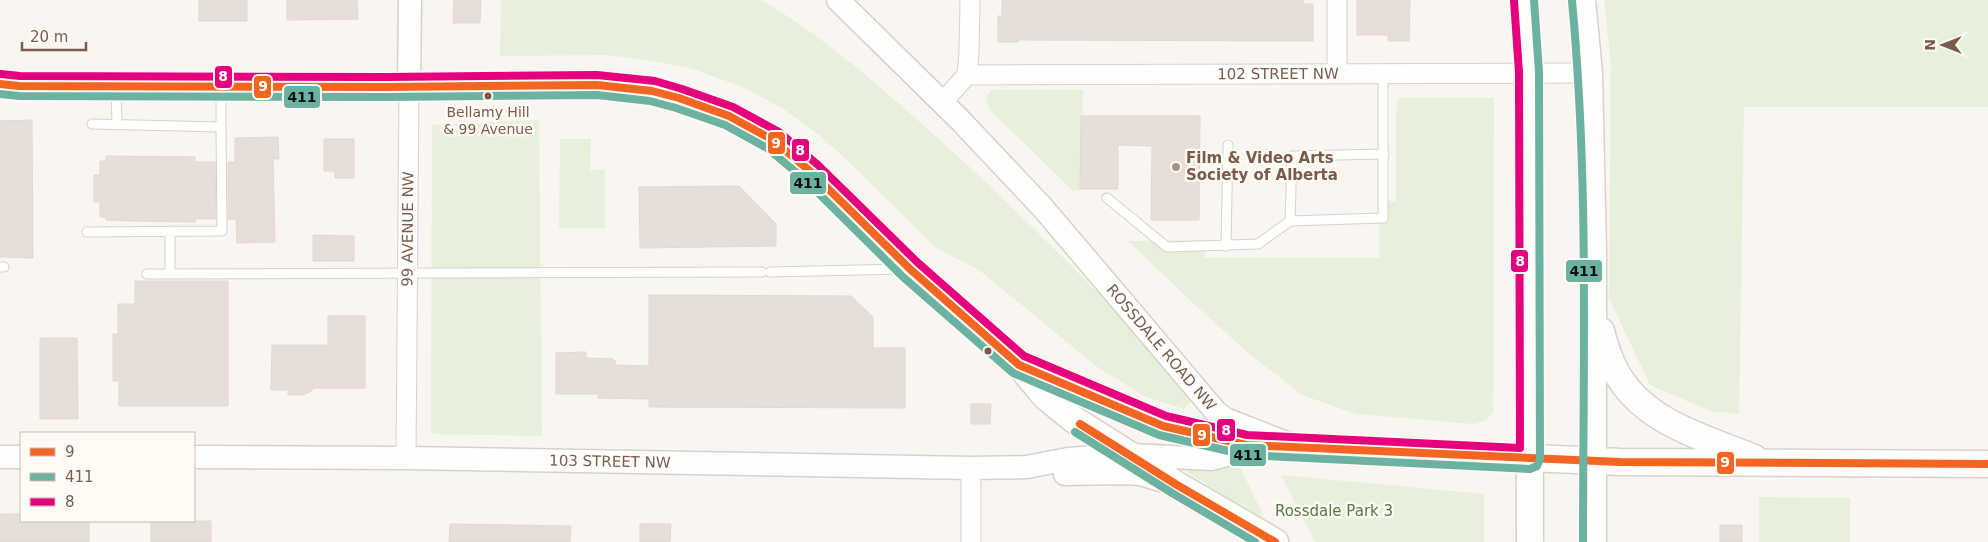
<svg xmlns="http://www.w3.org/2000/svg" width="1988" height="542" font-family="'DejaVu Sans',sans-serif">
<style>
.green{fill:#e7f0db}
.building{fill:#e6ded7;stroke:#e2d8d2}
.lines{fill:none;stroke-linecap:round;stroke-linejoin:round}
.service-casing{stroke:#d7d1cb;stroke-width:11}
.minor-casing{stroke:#d7d1cb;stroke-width:21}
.tertiary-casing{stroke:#d7d1cb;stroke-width:25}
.secondary-casing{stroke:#d9d2cb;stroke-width:29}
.service{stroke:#fefefd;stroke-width:9}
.minor{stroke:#fefefd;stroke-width:19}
.tertiary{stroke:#fefefd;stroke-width:22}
.secondary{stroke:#fefefd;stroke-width:26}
.bus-1-casing{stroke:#fffaf3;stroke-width:11}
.bus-2-casing{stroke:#fffaf3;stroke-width:11}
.bus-3-casing{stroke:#fffaf3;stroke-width:11}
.bus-1{stroke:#f26522;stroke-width:8}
.bus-2{stroke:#6cb2a3;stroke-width:8}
.bus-3{stroke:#e5007d;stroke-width:8}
.bus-dot{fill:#7a5c4d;stroke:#fffaf3;stroke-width:2}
.poi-dot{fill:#a69286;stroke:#fffaf3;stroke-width:2}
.labels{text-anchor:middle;stroke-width:5;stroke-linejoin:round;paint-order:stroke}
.bus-label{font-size:14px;fill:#7a5c4d;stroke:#fffaf3}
.street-label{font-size:15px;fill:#7a5c4d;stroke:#fffaf3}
.poi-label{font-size:15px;font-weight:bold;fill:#7a5c4d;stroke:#fffaf3;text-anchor:start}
.park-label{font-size:15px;fill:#537a41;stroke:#fffaf3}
.line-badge{stroke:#fffaf3;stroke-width:2}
.badge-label{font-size:14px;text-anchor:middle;font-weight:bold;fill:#fff}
.pale-badge-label{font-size:14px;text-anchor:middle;font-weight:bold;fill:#111}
</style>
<rect width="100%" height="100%" fill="#f9f5f0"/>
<path class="green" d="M501,0H761C820,34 871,79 922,124C1016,207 1102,297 1190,385L1193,398L1184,409L1144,396L1096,366L979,270L936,248L849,162L819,135L782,108L740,86L693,69L648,60L606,55L500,56Z
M1604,0H1988V107H1744L1739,414L1710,411L1650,385L1609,298L1611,63Z
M991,90H1083L1082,190L1073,191L989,109L986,97Z
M1398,98H1494L1493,413L1485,421L1474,424L1356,414L1302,395L1247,352L1193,303L1128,241L1205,240V258H1379V201H1396V115Z
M539,120L542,436L431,434L432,125Z
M560,139H591L590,170H605V228H559Z
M1240,467L1267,523L1182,469Z
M1281,475L1484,494V542H1315Z
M1759,497L1850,498V542H1759Z"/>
<path class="building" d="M199,0H247V21H199Z
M287,0H357L358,19L287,20Z
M454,0H481L480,23H453Z
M1002,0H1304L1303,4H1313V41L1018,40V42H998V16H1002Z
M1357,0H1410L1409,41H1388V35H1357Z
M1081,116H1200L1199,220H1151L1152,146L1118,145V189H1080Z
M32,120L33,258L0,257V121Z
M278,137L279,159H273L275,242L237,243L236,219H228V162H235V138Z
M324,139H354V178H335V171H324Z
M106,156L195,157V162H215L216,219H195V222L131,221L106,220V217H100V202H94V175H100V161H106Z
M739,186L776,224V246L640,248L639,187Z
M313,235L354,236V261H313Z
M135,281H228V406H119V381H113V334H118V304H135Z
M649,295L851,296L873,317V348H905V408L649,407V399L598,398V394H556V353L586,352V358L613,359V361H616L615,365L649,366Z
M328,316H365V388H314L310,392L302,395H288V390H271L272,345H328Z
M40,338H77L78,419H40Z
M971,404H991L990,424H971Z
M0,514H21V521H89V542H0Z
M151,521H211V542H151Z
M450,524L571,526L570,542H449Z
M640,524H671L670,542H640Z
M1720,525H1742V542H1720Z"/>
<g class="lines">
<g class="service-casing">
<path id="service" d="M1383,73V218L1290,221L1292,156L1384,154
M116,87L117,125
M221,127V89
M1107,198L1167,247L1258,244L1290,221
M170,231V274
M87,232L222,231L221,127L92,124
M1226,246L1228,145
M0,267H4
M770,272L903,269
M147,274L762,272"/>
</g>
<g class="minor-casing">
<g id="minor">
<path d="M1337,0V73"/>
<path id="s1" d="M967,75L1589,73"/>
<path d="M942,103L967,75L969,52L970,0"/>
<path id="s2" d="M406,458L409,87"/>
<path d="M971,468V542"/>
</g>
</g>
<g class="tertiary-casing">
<g id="tertiary">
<path id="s3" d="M838,0L960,120L1043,208L1216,412L1225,419L1289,444"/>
<path d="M409,87L410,0"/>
<path d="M0,457H21"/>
<path id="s4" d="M194,457L406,458L971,468L1027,467L1068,459L1131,455L1212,459L1223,456L1246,445"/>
<path d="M1065,474L1124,473L1140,474L1164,481"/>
</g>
</g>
<g class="secondary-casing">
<path id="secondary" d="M1524,0L1529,72L1530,542
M1582,0L1589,73L1593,251V542
M0,84L19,86L387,87L597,85L652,91L679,98L729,116L773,140L811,172L910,269L1019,365L1046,397L1073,419L1177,485L1275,542
M1601,331C1605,347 1610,363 1619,377C1648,424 1706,438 1754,458
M1026,368L1163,426L1246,445L1620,462L1988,464"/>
</g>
<use href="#service" class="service"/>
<use href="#minor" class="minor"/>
<use href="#tertiary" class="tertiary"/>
<use href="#secondary" class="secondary"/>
<g class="bus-1-casing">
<path id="bus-1" d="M0,84L19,86L387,87L597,85L652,91L679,98L729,116L773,140L811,172L910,269L1019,365L1163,426L1246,445L1620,462L1988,464
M1080,424L1177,485L1275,542"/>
</g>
<g class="bus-2-casing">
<path id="bus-2" d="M1572,1C1589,180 1583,362 1583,542
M0,94L19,96L387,97L597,95L650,101L676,108L725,125L767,148L804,179L903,277L1013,373L1159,435L1246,455L1530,469L1537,466L1540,459L1539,72L1534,0
M1075,432L1172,493L1255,542"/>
</g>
<g class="bus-3-casing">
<path id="bus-3" d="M1,74L20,76L387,77L597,75L655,81L682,89L733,107L779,132L818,165L917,262L1024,356L1166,416L1247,435L1520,448L1519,72L1514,1"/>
</g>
<use href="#bus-1" class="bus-1"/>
<use href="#bus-2" class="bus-2"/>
<use href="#bus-3" class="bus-3"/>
</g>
<g class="bus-dot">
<circle cx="488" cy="96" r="4.5"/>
<circle cx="988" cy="351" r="4.5"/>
</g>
<circle class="poi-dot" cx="1176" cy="167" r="5"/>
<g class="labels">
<g class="bus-label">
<text x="488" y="117">Bellamy Hill<tspan x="488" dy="17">&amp; 99 Avenue</tspan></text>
</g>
<g class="street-label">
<text dy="5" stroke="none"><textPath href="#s1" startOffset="311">102 STREET NW</textPath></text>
<text dy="5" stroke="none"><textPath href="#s2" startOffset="229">99 AVENUE NW</textPath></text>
<text dy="5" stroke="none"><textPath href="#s3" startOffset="475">ROSSDALE ROAD NW</textPath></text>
<text dy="5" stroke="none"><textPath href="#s4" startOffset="416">103 STREET NW</textPath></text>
</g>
<g class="poi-label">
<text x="1186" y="163">Film &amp; Video Arts<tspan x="1186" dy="17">Society of Alberta</tspan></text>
</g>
<g class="park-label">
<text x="1334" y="516">Rossdale Park 3</text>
</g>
</g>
<g class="line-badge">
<rect x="214" y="65" width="19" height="24" rx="5" fill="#e5007d"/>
<rect x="253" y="75" width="19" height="24" rx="5" fill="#f26522"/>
<rect x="283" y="85" width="38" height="24" rx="5" fill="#6cb2a3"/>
<rect x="767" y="131" width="19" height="24" rx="5" fill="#f26522"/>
<rect x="791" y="138" width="19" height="24" rx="5" fill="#e5007d"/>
<rect x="789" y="171" width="38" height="24" rx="5" fill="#6cb2a3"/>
<rect x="1510" y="249" width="19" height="24" rx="5" fill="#e5007d"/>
<rect x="1565" y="259" width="38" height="24" rx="5" fill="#6cb2a3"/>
<rect x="1216" y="418" width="20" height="24" rx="5" fill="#e5007d"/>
<rect x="1192" y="423" width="19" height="24" rx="5" fill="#f26522"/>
<rect x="1229" y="443" width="38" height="24" rx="5" fill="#6cb2a3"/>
<rect x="1716" y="451" width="19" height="24" rx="5" fill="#f26522"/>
</g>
<g class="badge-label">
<text x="223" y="81">8</text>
<text x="263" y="91">9</text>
<text x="776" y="148">9</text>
<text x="800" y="155">8</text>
<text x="1520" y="266">8</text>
<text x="1226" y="435">8</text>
<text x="1202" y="440">9</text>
<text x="1725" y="467">9</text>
</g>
<g class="pale-badge-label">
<text x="302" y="102">411</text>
<text x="808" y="188">411</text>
<text x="1584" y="276">411</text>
<text x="1248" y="460">411</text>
</g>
<rect x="20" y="432" width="175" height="90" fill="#fffaf3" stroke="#cabbb1"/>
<rect x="30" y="448" width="25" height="8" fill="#f26522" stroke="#cabbb1"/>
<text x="65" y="457" font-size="15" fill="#7a5c4d">9</text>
<rect x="30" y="473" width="25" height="8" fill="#6cb2a3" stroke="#cabbb1"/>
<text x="65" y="482" font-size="15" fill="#7a5c4d">411</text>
<rect x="30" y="498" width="25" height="8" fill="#e5007d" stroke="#cabbb1"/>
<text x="65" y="507" font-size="15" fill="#7a5c4d">8</text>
<g transform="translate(1943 45) rotate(270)" stroke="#fffaf3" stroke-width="4" paint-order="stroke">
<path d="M0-4L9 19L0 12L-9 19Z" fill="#7a5c4d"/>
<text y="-8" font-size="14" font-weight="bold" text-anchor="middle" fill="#7a5c4d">N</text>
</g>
<path d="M22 42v8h64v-8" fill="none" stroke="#7a5c4d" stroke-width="2.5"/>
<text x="30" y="42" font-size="15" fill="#7a5c4d" stroke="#fffaf3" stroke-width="4" paint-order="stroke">20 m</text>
</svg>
